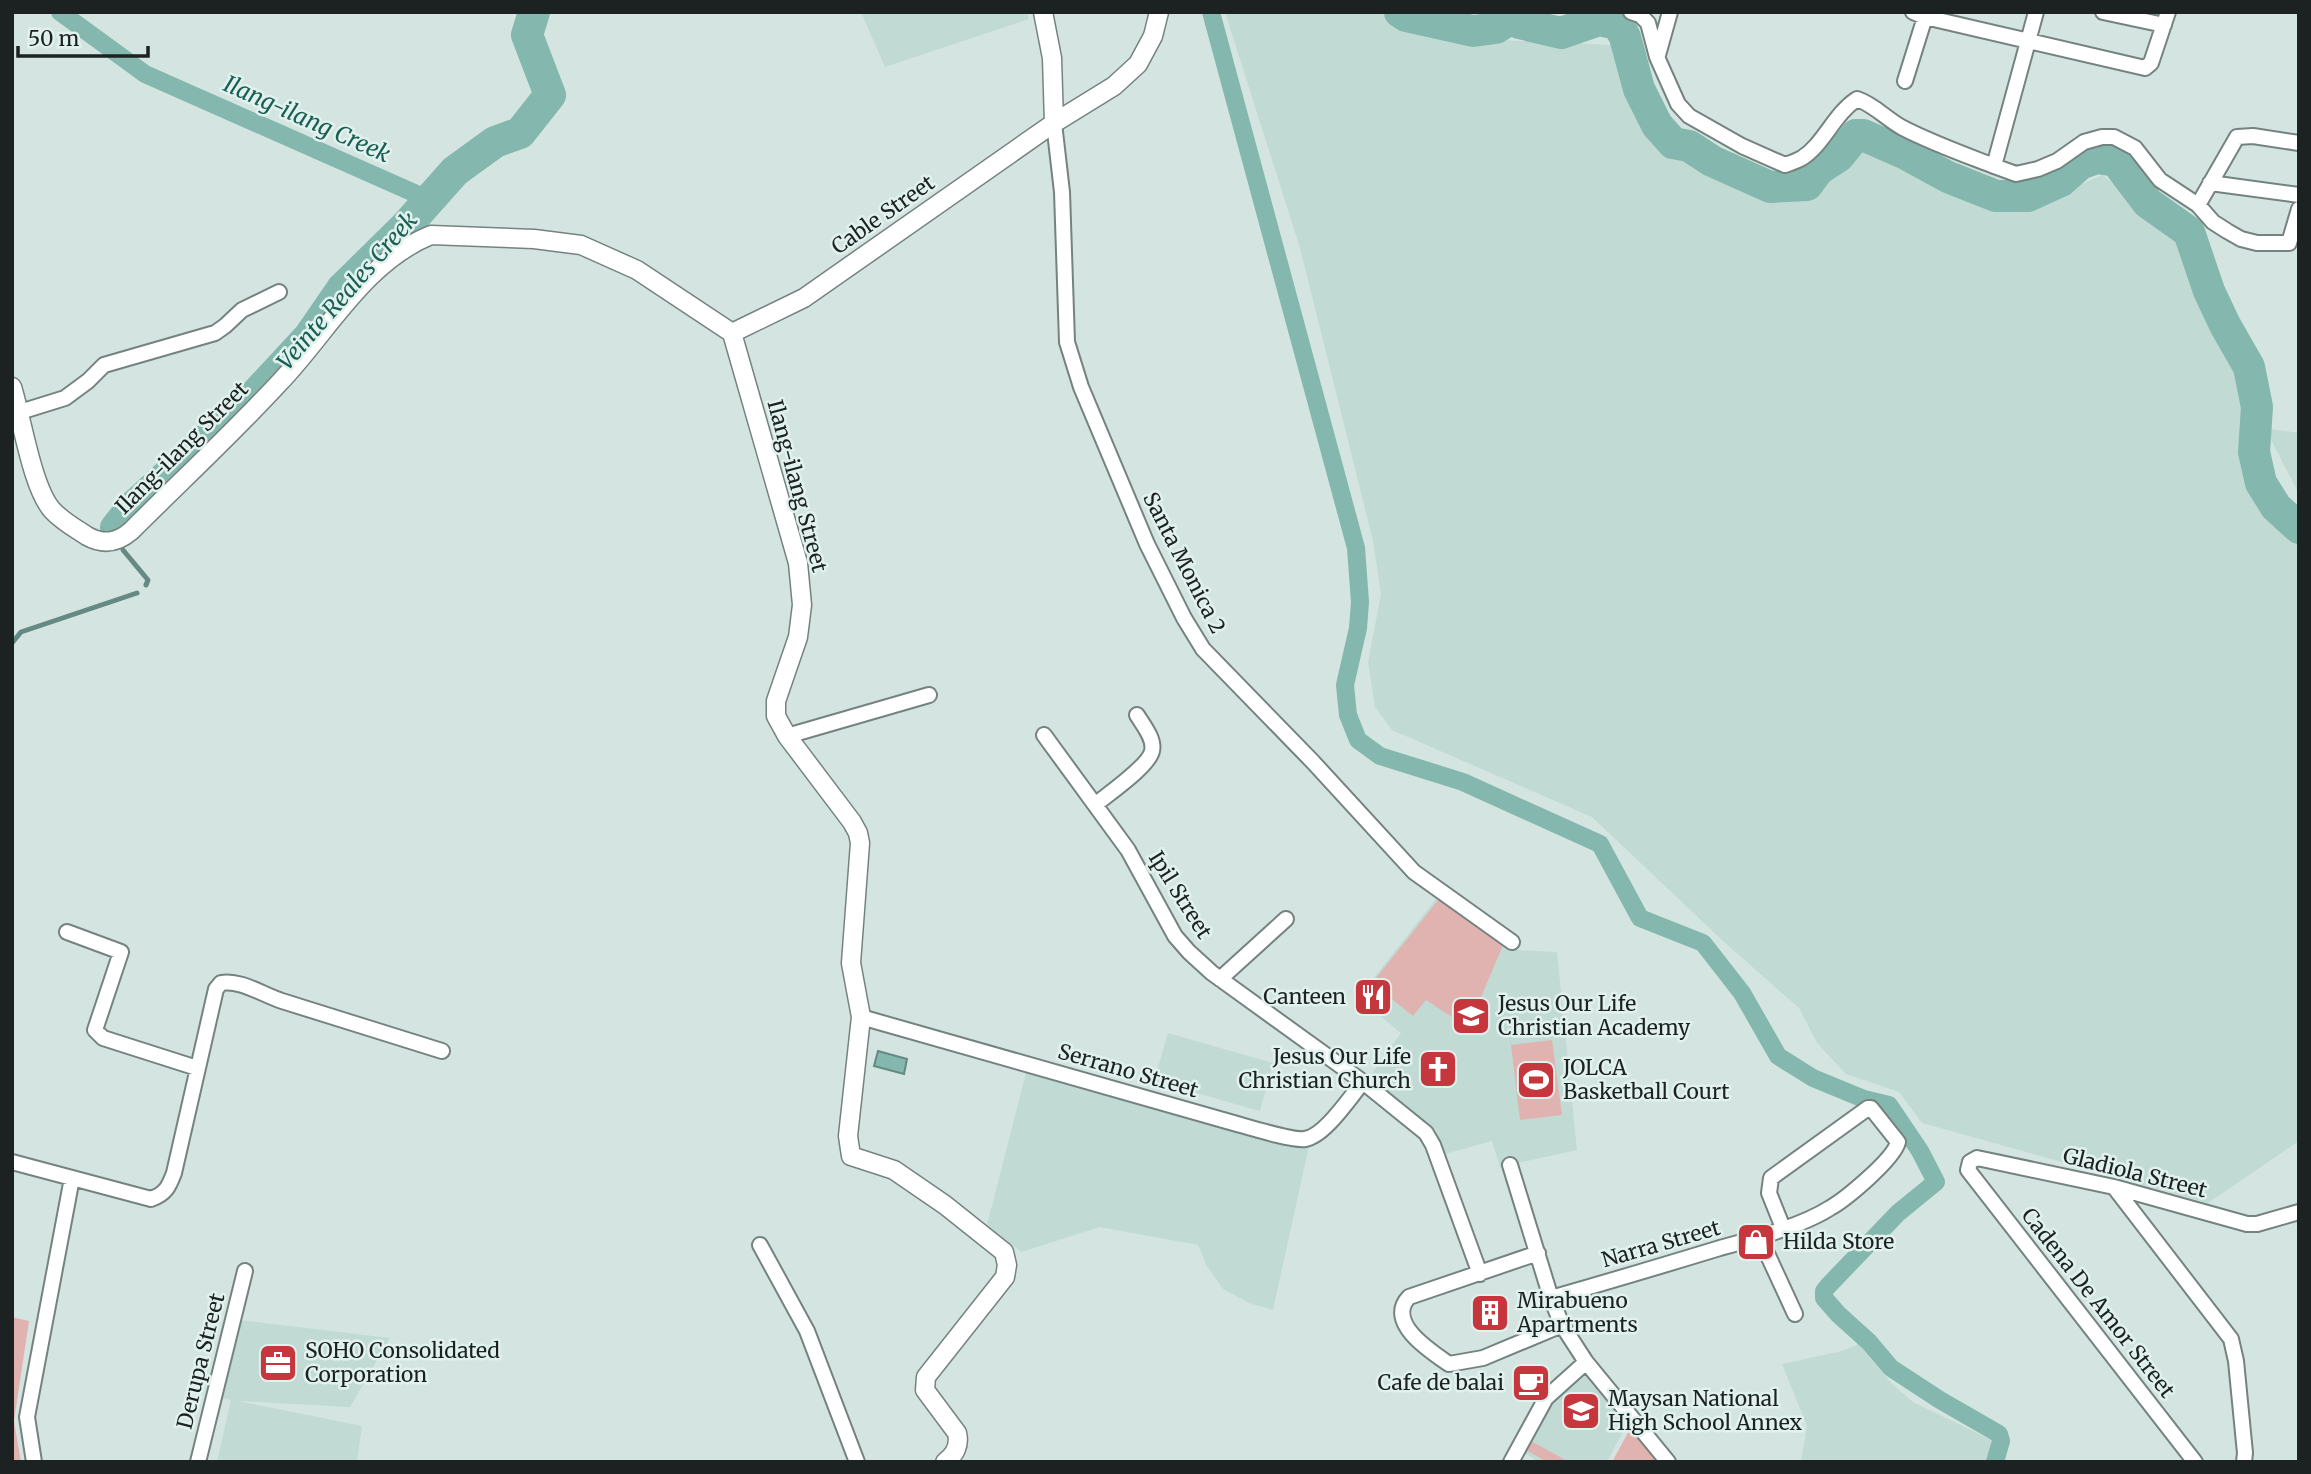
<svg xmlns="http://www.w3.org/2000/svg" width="2311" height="1474" font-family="Merriweather,serif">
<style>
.built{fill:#c1dad4}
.green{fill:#e0b3b0}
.water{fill:#84b7ad;stroke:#658a83;stroke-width:2}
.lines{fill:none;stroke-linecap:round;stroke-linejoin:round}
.stream{stroke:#658a83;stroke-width:5}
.canal{stroke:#84b7ad;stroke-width:18}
.river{stroke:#84b7ad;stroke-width:32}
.minor-casing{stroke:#748380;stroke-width:18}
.tertiary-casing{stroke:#748380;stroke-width:21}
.minor{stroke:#fff;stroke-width:14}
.tertiary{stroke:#fff;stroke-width:18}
.labels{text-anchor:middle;stroke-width:5;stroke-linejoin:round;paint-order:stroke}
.street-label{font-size:21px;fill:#1c2221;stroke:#e1f2ee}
.poi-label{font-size:21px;fill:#1c2221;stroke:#e1f2ee;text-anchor:start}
.water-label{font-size:23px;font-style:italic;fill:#1a5e54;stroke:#e1f2ee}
</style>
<rect width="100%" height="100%" fill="#d4e5e1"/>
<path class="built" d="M861,12H1027L1029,19L885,67Z
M1225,12H1378L1434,37L1611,45L1646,133L1752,190L1800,201L1863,151L2020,212L2102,175L2184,238L2214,325L2244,366L2251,416L2248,472L2288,540L2299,546V1141L2208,1203L1922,1123L1899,1092L1846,1074L1817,1043L1799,1008L1723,941L1592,817L1392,730L1375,707L1368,662L1381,594L1373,541L1300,248Z
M2265,428L2299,433V494Z
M1439,895L1517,950L1557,952L1577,1150L1500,1167L1492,1141L1445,1154L1436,1130L1368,1079L1401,1033L1358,998Z
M1168,1033L1273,1063L1260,1111L1154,1081Z
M1027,1069L1309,1146L1273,1310L1249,1303L1223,1289L1207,1266L1198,1245L1100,1227L1021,1252L987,1225Z
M239,1320L390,1338L350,1407L238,1401L362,1426L357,1462H217L231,1400L222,1398Z
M1859,1344L1891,1383L1913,1402L1991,1440L1988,1462H1801L1807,1426L1782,1364L1842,1351Z
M1585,1367L1628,1422L1607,1462H1539L1521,1451L1548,1400Z"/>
<path class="green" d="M1439,899L1503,945L1468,1028L1426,1000L1413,1016L1372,983Z
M1552,1040L1562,1115L1520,1120L1511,1045Z
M12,1317L29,1321L14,1421L21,1462H12Z
M1632,1425L1662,1462H1612Z
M1531,1441L1569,1462H1547L1526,1450Z"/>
<path class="water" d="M878,1051L907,1059L904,1074L874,1066Z"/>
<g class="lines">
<path class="stream" d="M123,550L148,580L146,585
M12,643L21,632L137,593"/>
<path class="canal" d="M60,12L145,74L430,200
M1211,12L1356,548L1360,602L1358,628L1345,685L1348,715L1358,740L1380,756L1463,782L1600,844L1640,918L1703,943L1742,993L1778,1056L1813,1078L1864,1099L1889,1105L1920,1151L1936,1182L1898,1213L1828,1286L1824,1291V1298L1838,1314L1869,1342L1891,1368L1940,1400L1999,1434L2001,1441L1995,1462"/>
<path class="river" d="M1400,12L1406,16L1473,31L1496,28L1512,18L1519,23L1561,33L1599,20L1618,24L1625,37L1639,89L1657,125L1673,143L1689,146L1712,161L1770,187L1807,185L1819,169L1839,156L1856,135H1863L1904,153L1948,177L1996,196H2028L2061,181L2080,164L2097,158L2116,161L2148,203L2189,232L2209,291L2225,325L2249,367L2257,407L2254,452L2261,483L2276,507L2299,528
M116,528L132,508L256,394L309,337L342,289L407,225L455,171L495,142L520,133L550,95L527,35L534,12"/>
<g class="minor-casing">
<path id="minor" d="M1631,12L1640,15L1648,23L1657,57L1678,104L1689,116L1742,146L1785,165C1791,163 1797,161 1802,158C1824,144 1834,114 1857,99C1875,105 1886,119 1903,128C1932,143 1963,154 1994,166L2036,12
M1913,12L1925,17L2145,68L2151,63L2168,12
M2103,12L2164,25
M1658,55L1670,12
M1905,81L1925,17
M1054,123L1062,192L1067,342L1081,387L1147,544L1184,618L1203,649L1313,762L1414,872L1512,942
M1994,166L2016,174L2038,169L2057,161L2084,142L2102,137H2114L2135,148L2160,180L2198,205L2213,222L2227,231L2241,239L2257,243H2289L2299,209
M2210,183L2299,195
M2198,205L2237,137L2253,136L2299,143
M20,412L65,398L88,381L104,365L215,333L225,326L242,310L279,292
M1044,735L1128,850L1175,936L1189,952L1212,973L1363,1082L1426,1133L1433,1145L1480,1274
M787,736L929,695
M1095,805C1108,794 1149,766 1152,751C1155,739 1143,725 1137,715
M67,932L121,952L95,1030L103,1038L197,1068
M1220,979L1286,919
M861,1017L1230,1122C1245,1126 1292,1141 1305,1139C1325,1136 1350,1097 1363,1082
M12,1162L151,1199C166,1194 169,1186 174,1173L216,989L221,983C240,979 263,995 282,1001C335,1018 389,1034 442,1051
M1510,1165L1551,1298L1562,1325L1586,1362L1668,1462
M2114,1187L2231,1339L2236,1361L2245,1453L2244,1462
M1759,1236L1795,1314
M760,1245L807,1331L857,1462
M1538,1253L1409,1297C1385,1322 1430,1351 1449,1364L1483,1358L1562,1325
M1551,1298C1607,1282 1664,1265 1720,1248C1753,1239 1802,1226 1830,1208C1846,1199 1894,1159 1898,1142L1871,1108H1868L1771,1178L1769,1193L1783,1228
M34,1462L27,1417L72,1178
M198,1462L245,1271
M1511,1462L1546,1398L1586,1362
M2195,1462L1968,1170L1970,1162L1977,1158L2114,1187L2247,1224H2257L2299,1212"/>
</g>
<g class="tertiary-casing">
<path id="tertiary" d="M1043,12L1052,58L1054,123
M732,333L804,298L1054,123L1114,86L1138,64L1153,36L1159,12
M12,387C22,419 32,487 52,510C62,521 75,528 87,536C103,545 117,543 131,531C180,482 232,434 279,383C327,333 364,262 431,235L534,239L581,245L637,270L732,333L798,563L802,605L798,637L776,701V716L787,736L852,822L858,833L860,843L851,963L861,1017L848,1136L851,1156L894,1170L945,1205L1004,1252L1007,1265L1005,1277L926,1377L925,1390L957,1433C960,1445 955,1455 945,1462"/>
</g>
<use href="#minor" class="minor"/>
<use href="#tertiary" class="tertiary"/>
</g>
<defs>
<g id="restaurant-square" transform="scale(2.0125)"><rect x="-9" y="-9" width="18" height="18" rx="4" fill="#c6363d" stroke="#e1f2ee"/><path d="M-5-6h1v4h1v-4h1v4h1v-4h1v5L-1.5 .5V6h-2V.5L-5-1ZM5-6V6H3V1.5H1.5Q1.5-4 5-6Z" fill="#fff"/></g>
<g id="school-square" transform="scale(2.0125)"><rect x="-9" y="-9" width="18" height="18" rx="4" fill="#c6363d" stroke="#e1f2ee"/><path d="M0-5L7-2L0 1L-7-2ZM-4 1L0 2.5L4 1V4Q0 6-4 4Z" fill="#fff"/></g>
<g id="church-square" transform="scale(2.0125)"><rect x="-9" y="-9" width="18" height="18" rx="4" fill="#c6363d" stroke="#e1f2ee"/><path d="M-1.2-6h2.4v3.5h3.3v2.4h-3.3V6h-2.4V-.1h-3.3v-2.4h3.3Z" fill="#fff"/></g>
<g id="stadium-square" transform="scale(2.0125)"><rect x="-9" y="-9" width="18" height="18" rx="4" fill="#c6363d" stroke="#e1f2ee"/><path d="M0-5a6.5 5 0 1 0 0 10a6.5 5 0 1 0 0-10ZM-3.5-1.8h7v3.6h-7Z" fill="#fff"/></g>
<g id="shop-square" transform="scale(2.0125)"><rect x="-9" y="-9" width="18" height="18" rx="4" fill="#c6363d" stroke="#e1f2ee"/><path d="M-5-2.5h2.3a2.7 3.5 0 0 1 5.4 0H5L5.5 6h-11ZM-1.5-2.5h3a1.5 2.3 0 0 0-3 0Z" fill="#fff"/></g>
<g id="building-square" transform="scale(2.0125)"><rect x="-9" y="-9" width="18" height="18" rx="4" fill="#c6363d" stroke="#e1f2ee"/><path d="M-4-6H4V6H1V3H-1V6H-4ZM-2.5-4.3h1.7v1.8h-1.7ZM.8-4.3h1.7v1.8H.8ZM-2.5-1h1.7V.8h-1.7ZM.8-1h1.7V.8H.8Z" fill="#fff"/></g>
<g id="office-square" transform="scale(2.0125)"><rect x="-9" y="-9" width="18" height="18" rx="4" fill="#c6363d" stroke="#e1f2ee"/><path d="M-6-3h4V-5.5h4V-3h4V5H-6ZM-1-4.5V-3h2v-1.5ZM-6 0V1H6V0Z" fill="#fff"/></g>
<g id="cafe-square" transform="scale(2.0125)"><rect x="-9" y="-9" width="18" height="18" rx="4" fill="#c6363d" stroke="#e1f2ee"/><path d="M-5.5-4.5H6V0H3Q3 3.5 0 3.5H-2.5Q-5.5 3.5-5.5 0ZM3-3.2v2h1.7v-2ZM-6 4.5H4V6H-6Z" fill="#fff"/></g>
</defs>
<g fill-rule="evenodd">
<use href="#restaurant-square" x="1373" y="997"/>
<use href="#school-square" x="1471" y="1016"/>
<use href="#church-square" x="1438" y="1069"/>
<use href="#stadium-square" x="1536" y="1080"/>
<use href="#shop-square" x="1756" y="1242"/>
<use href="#building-square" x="1490" y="1313"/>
<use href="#office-square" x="278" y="1363"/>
<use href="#cafe-square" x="1531" y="1383"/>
<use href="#school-square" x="1581" y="1411"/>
</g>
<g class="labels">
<g class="street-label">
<text transform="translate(883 215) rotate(-35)" y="7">Cable Street</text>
<text transform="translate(182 448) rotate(-45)" y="7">Ilang-ilang Street</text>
<text transform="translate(797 486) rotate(75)" y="7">Ilang-ilang Street</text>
<text transform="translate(1184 563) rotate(63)" y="7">Santa Monica 2</text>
<text transform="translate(1180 895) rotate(58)" y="7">Ipil Street</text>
<text transform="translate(1128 1071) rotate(16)" y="7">Serrano Street</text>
<text transform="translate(2135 1173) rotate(14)" y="7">Gladiola Street</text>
<text transform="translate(1661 1244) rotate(-16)" y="7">Narra Street</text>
<text transform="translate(2098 1303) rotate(52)" y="7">Cadena De Amor Street</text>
<text transform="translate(201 1361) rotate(-76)" y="7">Derupa Street</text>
</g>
<g class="poi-label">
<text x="1346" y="1004" text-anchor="end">Canteen</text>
<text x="1498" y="1011">Jesus Our Life<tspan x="1498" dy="24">Christian Academy</tspan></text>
<text x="1411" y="1064" text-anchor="end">Jesus Our Life<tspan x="1411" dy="24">Christian Church</tspan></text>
<text x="1563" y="1075">JOLCA<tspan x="1563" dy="24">Basketball Court</tspan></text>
<text x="1783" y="1249">Hilda Store</text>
<text x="1517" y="1308">Mirabueno<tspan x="1517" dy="24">Apartments</tspan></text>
<text x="305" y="1358">SOHO Consolidated<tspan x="305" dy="24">Corporation</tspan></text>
<text x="1504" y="1390" text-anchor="end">Cafe de balai</text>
<text x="1608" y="1406">Maysan National<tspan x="1608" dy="24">High School Annex</tspan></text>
</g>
<g class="water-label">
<text transform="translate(307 119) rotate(24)" y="8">Ilang-ilang Creek</text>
<text transform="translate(347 291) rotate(-49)" y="8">Veinte Reales Creek</text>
</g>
</g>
<rect width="2311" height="1474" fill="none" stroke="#1c2221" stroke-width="28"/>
<path d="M18 46v10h130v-10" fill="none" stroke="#1c2221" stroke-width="3.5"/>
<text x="28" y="46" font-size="21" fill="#1c2221" stroke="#e1f2ee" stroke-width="5" paint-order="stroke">50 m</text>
</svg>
